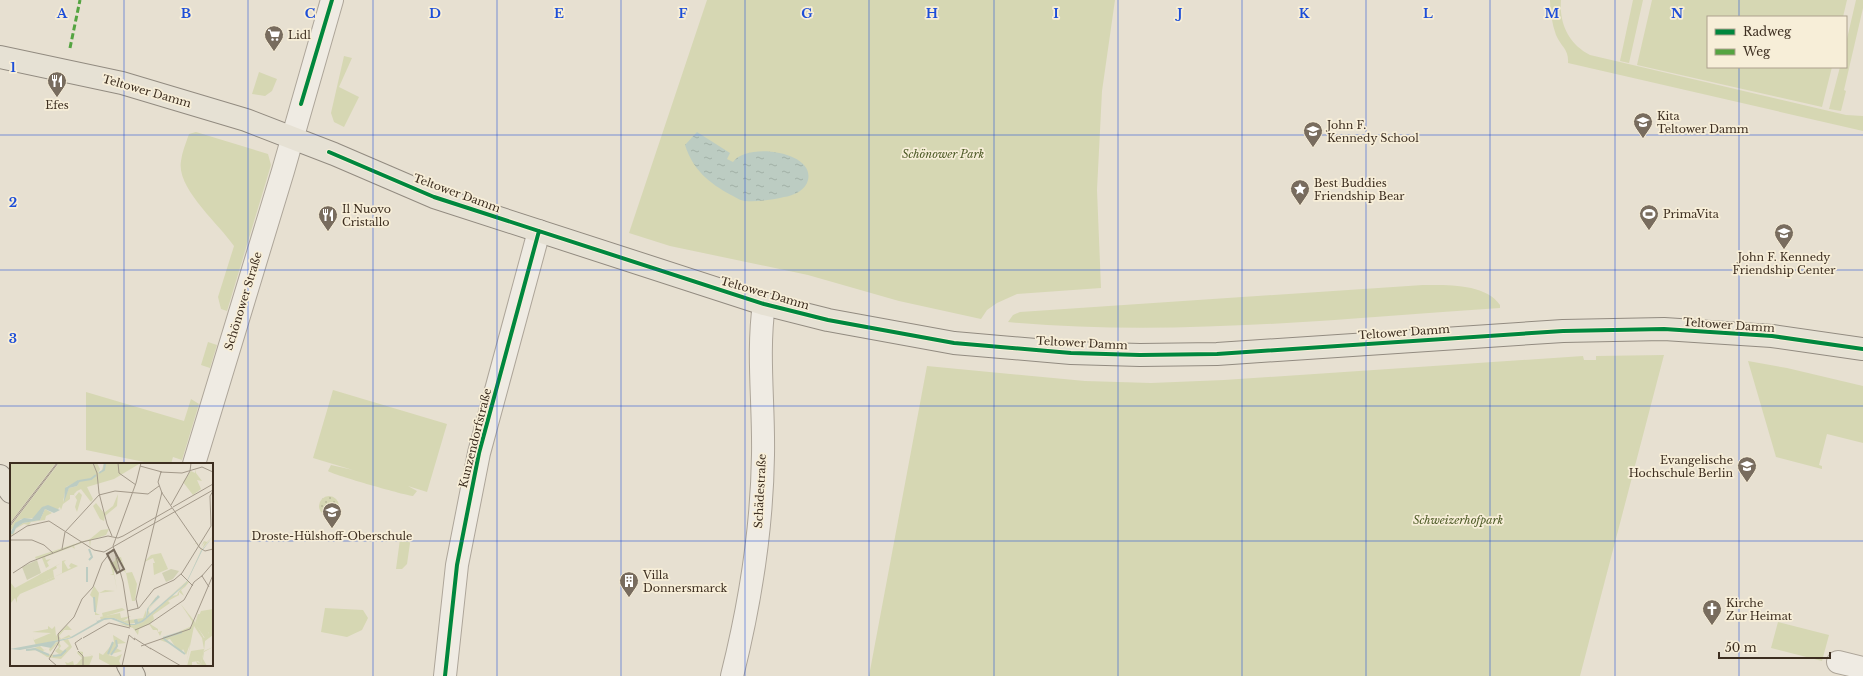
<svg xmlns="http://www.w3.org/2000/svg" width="1863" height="676" font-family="'Libre Baskerville',serif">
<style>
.green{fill:#d6d7b3}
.garden{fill:url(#garden-dots)}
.water{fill:url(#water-ripples)}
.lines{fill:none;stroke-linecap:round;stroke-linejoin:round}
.minor-casing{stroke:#ada599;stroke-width:24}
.major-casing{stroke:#928b80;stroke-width:24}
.minor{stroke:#efebe3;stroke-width:22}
.major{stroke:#e6e1d4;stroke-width:22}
.quiet{stroke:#54a441;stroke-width:3;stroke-dasharray:6 3;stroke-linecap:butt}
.cycleway-casing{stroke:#f7eed8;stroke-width:6}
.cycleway{stroke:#00873e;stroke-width:4}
.grid{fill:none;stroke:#1d4ed8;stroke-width:1;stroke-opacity:0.55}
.labels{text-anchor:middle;stroke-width:3.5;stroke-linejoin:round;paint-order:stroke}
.poi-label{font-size:11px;fill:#3d2e20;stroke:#f7eed8;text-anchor:start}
.street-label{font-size:11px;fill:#3d2e20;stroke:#f7eed8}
.park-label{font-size:11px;font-style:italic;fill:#4d5a26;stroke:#f7eed8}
.inset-river{fill:none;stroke:#bcccc2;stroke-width:2}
.inset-road{fill:none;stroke:#a3998a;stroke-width:1}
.view{fill:#786c5e;fill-opacity:0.15;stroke:#786c5e;stroke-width:2}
.inset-edge{fill:none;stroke:#3d2e20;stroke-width:2}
.grid-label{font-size:13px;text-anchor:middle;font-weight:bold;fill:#1d4ed8;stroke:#f7eed8;stroke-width:3.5;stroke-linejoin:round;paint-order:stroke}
</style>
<defs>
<pattern id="garden-dots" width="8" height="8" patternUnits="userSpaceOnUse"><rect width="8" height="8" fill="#d6d7b3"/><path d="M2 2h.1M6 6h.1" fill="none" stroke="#b9b99a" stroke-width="1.8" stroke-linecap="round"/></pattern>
<pattern id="water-ripples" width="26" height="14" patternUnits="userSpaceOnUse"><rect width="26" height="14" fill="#bcccc2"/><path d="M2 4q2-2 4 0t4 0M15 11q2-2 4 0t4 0" fill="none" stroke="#a2b0a6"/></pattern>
</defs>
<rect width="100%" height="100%" fill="#e7e0d1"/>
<path class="green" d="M707,0H1115L1102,91L1097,190L1101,288L1017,294L997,303L987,310L981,319L899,301L808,275L670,246L629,233Z
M1550,0H1561C1559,24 1569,44 1590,55L1846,115L1863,116V131L1568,63C1569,49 1561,47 1556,35C1552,24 1550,11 1550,0Z
M1633,0H1643L1629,63L1620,61Z
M1652,0H1847L1843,17H1708V67H1832L1822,107L1637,65Z
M1856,0H1863V8L1844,90L1846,91L1841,111L1829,109L1840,67H1846V43Z
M344,56L352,58L339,87L359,97L344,127L334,122L331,113Z
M259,72L277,79L272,91L265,96L252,94Z
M196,132L268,154L271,165L227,311L221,309L218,297L234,246C219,224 176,188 181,161C182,152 186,143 189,134Z
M1423,285C1446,285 1485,283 1500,305V308C1336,319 1171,337 1008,322L1013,315L1020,312Z
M208,342L217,345L210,368L201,365Z
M1664,355L1580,676H869L927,366L1085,381L1151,383L1224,380L1583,356L1584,360H1596V356Z
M1748,361L1787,368L1863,386V443L1827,434L1819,465L1822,466V469L1776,457Z
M333,390L447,424L427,492L408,486L417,491L413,496C408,496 333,475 328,471L331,465L353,470L313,458Z
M86,392L184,421L191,399L199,404L182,460L173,457L171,464H154L86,450Z
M400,539L409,541L410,543L407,564L402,569H396Z
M325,608L363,610L368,618L362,630L347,637L321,632Z
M1778,622L1829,635L1822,661L1771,648Z"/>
<path class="garden" d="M319 506a10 10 0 1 1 20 0a10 10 0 1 1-20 0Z"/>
<path class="water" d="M697,132L730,153L727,159L733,162C746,142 815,151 808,180C806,190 793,196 784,197C772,200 757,202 745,201C741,201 735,197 731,195C709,183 693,170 685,145Z"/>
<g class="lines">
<g class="minor-casing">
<path id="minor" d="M194,464L283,171L332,0
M1838,662L1863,668
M445,676L457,565L479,453L539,231
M732,676C750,604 762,529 763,455C764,404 757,353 764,304"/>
</g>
<g class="major-casing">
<path id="major" d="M0,57L122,83L246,120L334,154L434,197L764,304L828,320L954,343L1071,353L1140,355L1217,354L1563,331L1664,329L1772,336L1863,349
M0,476L11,492
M128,665L134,676"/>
</g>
<use href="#minor" class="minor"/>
<use href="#major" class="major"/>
<path class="quiet" d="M70,48L80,0"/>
<g class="cycleway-casing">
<path id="cycleway" d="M301,104L332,0
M329,152L434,197L764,304L828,320L954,343L1071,353L1140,355L1217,354L1563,331L1664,329L1772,336L1863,349
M445,676L457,565L479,453L539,231"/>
</g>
<use href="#cycleway" class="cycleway"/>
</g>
<path class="grid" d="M124,0V464M248,0V676M373,0V676M497,0V676M621,0V676M745,0V676M869,0V676M994,0V676M1118,0V676M1242,0V676M1366,0V676M1490,0V676M1615,0V676M1739,0V17M1739,67V676M0,135H1863M0,270H1863M0,406H1863M0,541H11M212,541H1863M124,665V676"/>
<defs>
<g id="supermarket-pin" transform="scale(1)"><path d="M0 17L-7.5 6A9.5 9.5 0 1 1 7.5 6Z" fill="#786c5e" stroke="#f7eed8"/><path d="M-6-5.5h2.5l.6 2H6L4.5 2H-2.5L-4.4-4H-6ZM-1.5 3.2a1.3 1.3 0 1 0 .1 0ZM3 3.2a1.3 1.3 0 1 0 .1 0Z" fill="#fff"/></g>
<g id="restaurant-pin" transform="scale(1)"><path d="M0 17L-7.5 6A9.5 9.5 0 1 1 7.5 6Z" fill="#786c5e" stroke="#f7eed8"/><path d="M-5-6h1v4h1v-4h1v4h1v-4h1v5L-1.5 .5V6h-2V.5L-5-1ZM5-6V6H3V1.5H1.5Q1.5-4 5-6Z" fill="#fff"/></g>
<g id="school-pin" transform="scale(1)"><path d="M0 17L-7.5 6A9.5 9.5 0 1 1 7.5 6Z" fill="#786c5e" stroke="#f7eed8"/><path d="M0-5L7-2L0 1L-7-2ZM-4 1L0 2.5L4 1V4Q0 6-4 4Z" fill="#fff"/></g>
<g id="sight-pin" transform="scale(1)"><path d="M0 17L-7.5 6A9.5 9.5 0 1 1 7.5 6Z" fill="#786c5e" stroke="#f7eed8"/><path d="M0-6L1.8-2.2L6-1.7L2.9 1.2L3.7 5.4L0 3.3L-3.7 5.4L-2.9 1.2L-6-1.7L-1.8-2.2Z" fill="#fff"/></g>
<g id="stadium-pin" transform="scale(1)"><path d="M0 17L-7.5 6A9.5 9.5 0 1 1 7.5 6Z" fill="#786c5e" stroke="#f7eed8"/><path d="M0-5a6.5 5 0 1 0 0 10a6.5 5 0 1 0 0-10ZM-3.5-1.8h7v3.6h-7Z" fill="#fff"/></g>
<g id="university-pin" transform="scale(1)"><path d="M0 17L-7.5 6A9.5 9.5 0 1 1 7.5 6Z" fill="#786c5e" stroke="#f7eed8"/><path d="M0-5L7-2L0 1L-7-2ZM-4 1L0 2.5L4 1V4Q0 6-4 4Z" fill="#fff"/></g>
<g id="building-pin" transform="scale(1)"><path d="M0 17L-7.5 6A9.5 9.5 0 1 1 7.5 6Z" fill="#786c5e" stroke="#f7eed8"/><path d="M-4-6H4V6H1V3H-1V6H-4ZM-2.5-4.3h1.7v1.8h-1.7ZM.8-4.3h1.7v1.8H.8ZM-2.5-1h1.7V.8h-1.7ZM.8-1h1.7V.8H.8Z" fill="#fff"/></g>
<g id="church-pin" transform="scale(1)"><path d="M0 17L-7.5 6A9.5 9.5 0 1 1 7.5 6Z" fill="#786c5e" stroke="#f7eed8"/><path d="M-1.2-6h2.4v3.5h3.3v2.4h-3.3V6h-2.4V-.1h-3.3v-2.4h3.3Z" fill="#fff"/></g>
</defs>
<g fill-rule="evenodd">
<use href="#supermarket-pin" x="274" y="35"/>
<use href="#restaurant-pin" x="57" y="81"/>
<use href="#school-pin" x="1643" y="122"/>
<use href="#school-pin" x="1313" y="131"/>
<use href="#sight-pin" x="1300" y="189"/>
<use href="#stadium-pin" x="1649" y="214"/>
<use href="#restaurant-pin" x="328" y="215"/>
<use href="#school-pin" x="1784" y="233"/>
<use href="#university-pin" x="1747" y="466"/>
<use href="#school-pin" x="332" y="512"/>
<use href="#building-pin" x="629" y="581"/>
<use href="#church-pin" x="1712" y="609"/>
</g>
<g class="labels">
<g class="poi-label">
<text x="288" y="39">Lidl</text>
<text x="57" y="109" text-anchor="middle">Efes</text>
<text x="1657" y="120">Kita<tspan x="1657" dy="13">Teltower Damm</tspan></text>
<text x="1327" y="129">John F.<tspan x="1327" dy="13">Kennedy School</tspan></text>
<text x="1314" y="187">Best Buddies<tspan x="1314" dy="13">Friendship Bear</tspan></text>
<text x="342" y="213">Il Nuovo<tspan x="342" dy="13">Cristallo</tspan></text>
<text x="1663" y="218">PrimaVita</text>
<text x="1784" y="261" text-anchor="middle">John F. Kennedy<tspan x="1784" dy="13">Friendship Center</tspan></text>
<text x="1733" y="464" text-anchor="end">Evangelische<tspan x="1733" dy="13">Hochschule Berlin</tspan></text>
<text x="332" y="540" text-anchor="middle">Droste-Hülshoff-Oberschule</text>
<text x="643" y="579">Villa<tspan x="643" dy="13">Donnersmarck</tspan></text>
<text x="1726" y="607">Kirche<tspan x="1726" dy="13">Zur Heimat</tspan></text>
</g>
<g class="street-label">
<text transform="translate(147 91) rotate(16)" y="4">Teltower Damm</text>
<text transform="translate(457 193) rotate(20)" y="4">Teltower Damm</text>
<text transform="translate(765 293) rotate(16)" y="4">Teltower Damm</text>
<text transform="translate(243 301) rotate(-73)" y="4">Schönower Straße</text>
<text transform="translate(1729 325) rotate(4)" y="4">Teltower Damm</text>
<text transform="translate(1404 332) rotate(-4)" y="4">Teltower Damm</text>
<text transform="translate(1082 343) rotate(3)" y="4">Teltower Damm</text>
<text transform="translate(475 438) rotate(-76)" y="4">Kunzendorfstraße</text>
<text transform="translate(760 491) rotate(-87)" y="4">Schädestraße</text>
</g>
<g class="park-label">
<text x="943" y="158">Schönower Park</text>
<text x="1458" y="524">Schweizerhofpark</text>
</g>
</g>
<g transform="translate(10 463)">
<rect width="203" height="203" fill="#e7e0d1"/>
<path d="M186,6V10L192,18L187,17L191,26L183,32L173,19L181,8L185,10ZM108,31L107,43L95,53L94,58L90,56L83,43L86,40L94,50L103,43ZM99,66L96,72L81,77L80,84L79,77L64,83L65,86L62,84L35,94L36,97L41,96L37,99L39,103L36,105L32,95L26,96L25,94L80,76L91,67ZM203,73L192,86L178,117L176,120L137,153V149L138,146L150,134L138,147L140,151L178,117L191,87L186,80L183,82L187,80L190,85L192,86L195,79L191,84L196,74L194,78L197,79ZM111,94L116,110L113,107L112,98L107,100L109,106L105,107L104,110L107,127L104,112H100L103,111L100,100L105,98V95ZM178,118L179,119L175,124L171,127L174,133L169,129V132L158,138L160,140L143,152L144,156L140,161L148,166V169L152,168L150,173L147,167H143L139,161L129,166L128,172L123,165L107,160L123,162L133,159L162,133L167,132L169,128ZM84,123L89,130L95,127L105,128L89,130L86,150L90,152H85V134L84,136L80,132ZM146,134V136L136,147V154L131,159L118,161L104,155L91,157L90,154L110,150L111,155L121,153L113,158L133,155L136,147ZM170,140L185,159L189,143L185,160L194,175L199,170L187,161L188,155L191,148L203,146V172L195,178L194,188L203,184L194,189L193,196L197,203L187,201L186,198L191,201L194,186L192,175L184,163L176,203L180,181L176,192L173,186L172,188L167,186L160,176L157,177L161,181L150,177L182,163V158ZM103,172L116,180L107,181L106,185L112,188L98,192L106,194L112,191L109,198L111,202H100L89,196V190L93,192L104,179ZM68,188L73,189V194L82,193L79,191L83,193L79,203H57L55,199L58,200L63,198L64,202L67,201L72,195L67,190Z" fill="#d6d7b3"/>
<path d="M0,0H46L0,60ZM49,0H87L90,6L88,10H91L94,0L129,1L104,16L77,24L83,36L81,39L71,26L67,28L64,31L65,34L69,29L72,32L67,49L65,44L67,37L64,32H60V36L53,41L51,47L50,44L47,47L35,43L24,55L11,56L0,68V64ZM70,17L67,23L59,25L53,39L56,24ZM35,46L42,50L36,53L35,57L21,59L19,62L14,61L5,66L4,71L0,73L6,65L13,60L30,57ZM56,97L54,99L58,106L61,105L59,103L61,100L68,103L44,114L52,110V98ZM51,100L46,103L47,105L38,110L33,119L44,114L45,116L10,131L7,135V140L5,135L0,141V119L5,125ZM122,109L127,121L125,138H122L116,110ZM188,151H190L187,161H194L199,171L195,175L185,161ZM57,162L62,167H54L49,173L51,176L59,172L61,174L26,182L24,178L23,174L24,177L41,170L22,169L38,166V163L42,166L45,163L46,173ZM58,176L62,184L51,196L37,194L26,187L16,188L30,183L34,187L37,186L33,188L34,191L46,192L49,191L45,188L49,184L47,181L40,189L39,186L48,178L51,183L49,186L53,188L59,183L53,177Z" fill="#d6d7b3" fill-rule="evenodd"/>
<path d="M27,97L31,110L17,117L12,104ZM161,106L169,108L163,116L156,119L152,110Z" fill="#d1d1b3"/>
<path d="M151,90L158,106L144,112L143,100H145L143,95L134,99L141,92ZM38,107V109L43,107L44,114L33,119L29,112ZM112,145L115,147L93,154L92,150ZM194,186L191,201L188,198L182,199V203H177L181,188Z" fill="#d6d7b3"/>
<path d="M68,17L70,18L67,23L59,25L54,39L55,25ZM38,42L50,47L44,50L35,46L30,57L13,60L6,65L3,71H0L5,60L14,55L22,56L32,44ZM203,74L192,88L176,121L133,159L125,162H117L101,156L94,157L62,175L46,179L41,185L31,183L10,187L0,186L59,175L87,159L86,156L87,158L95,155H104L118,161H125L124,157L127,156L128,159L131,158L136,154L137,146L148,132L150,134L139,144L137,153L176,120L191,88Z" fill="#bcccc2"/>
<path class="inset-river" d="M89,10L94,7L95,0M69,18L81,16L86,12M79,97L82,94L79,86M77,104V119M84,134L85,149M153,175L172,169M154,176L175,191M16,187L25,186L39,192M98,191L103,179M101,192L107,183L106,177M43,193L51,192L56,187"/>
<path class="inset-road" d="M83,0L87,10L89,30L97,61L102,73M108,0L109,10L126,22M130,3L152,9M150,9L172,10L192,4L203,9M151,9L148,19L152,30L190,85L195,88L203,86M161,42L180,8L181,0M163,44L203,21M0,61L47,0M0,63L48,0M0,74L17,63L39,58L84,87L94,89L203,27M0,77H22L34,82L43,90M52,86L55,69L89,32L105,28L138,31L149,23M3,110L20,99L72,79L98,73L108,75L113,73L162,45M171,111L183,123M192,113L199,124M191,114L203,100M128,145L126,136L152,29M117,148L129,145L144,126L164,117L172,110L201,63L200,33L203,28M120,164L113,119L103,83L126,20L131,0M125,167L139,161L174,137L184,119L193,112M73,175L99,160L120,165M124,175L141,186M131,183L180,166L203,112M140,185L171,203M68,187L65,180L72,175M68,188L73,193V203M47,203L39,196L49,179L48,171L64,154L72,136L83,124L92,100L103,86M112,203L119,172L125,177"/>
<path class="view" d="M104,87L114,106L107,110L97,91Z"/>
<rect width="203" height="203" class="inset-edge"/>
</g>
<g class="grid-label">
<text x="62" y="18">A</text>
<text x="186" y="18">B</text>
<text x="310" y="18">C</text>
<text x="435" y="18">D</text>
<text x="559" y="18">E</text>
<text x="683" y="18">F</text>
<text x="807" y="18">G</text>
<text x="932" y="18">H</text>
<text x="1056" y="18">I</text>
<text x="1180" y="18">J</text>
<text x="1304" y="18">K</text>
<text x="1428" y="18">L</text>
<text x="1552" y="18">M</text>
<text x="1677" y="18">N</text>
<text x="13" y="72">1</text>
<text x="13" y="207">2</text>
<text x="13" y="343">3</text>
</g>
<rect x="1707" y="16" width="140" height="52" fill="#f7eed8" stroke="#ada18e"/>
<rect x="1715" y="29" width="20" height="6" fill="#00873e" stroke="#ada18e"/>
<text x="1743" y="36" font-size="12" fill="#3d2e20">Radweg</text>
<rect x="1715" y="49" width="20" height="6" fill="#54a441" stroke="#ada18e"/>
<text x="1743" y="56" font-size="12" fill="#3d2e20">Weg</text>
<path d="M1719 652v6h111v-6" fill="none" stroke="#3d2e20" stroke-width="2"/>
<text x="1725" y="652" font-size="12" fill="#3d2e20" stroke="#f7eed8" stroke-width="3" paint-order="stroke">50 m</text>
</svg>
